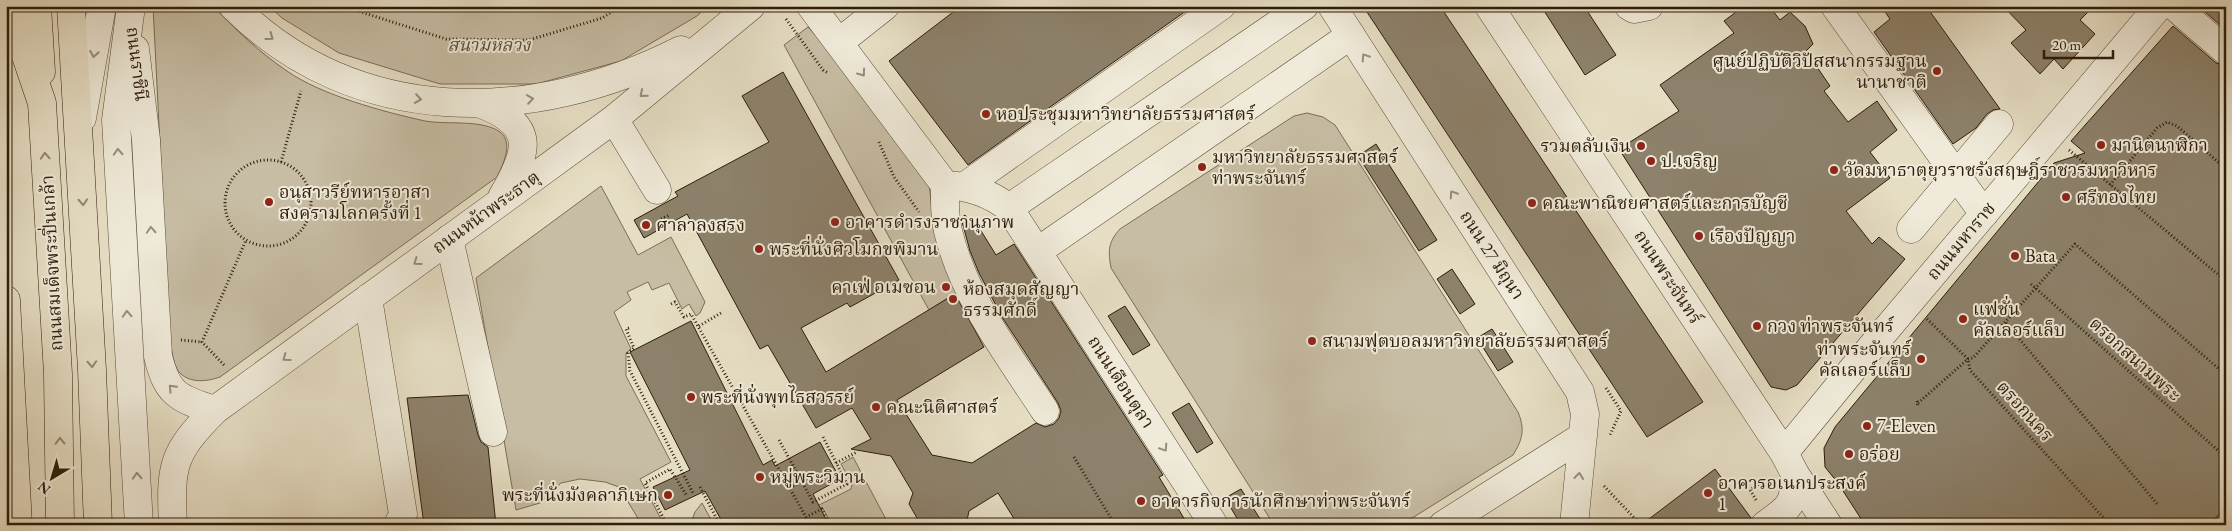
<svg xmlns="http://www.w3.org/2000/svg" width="2232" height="531" font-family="'EB Garamond','Noto Serif Thai',serif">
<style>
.green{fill:#c7bda4;stroke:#7a6d57}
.water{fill:#a79c85;stroke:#766954}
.building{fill:#8d816b;stroke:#2d1d0a}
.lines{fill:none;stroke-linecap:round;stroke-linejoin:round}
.minor-casing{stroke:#5b4d38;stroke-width:29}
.major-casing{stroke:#2d1d0a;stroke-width:29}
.path{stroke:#2d1d0a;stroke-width:3;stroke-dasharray:1 2.5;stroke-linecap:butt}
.minor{stroke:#efead9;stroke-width:28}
.major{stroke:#e6dec4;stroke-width:28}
.oneway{stroke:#988e7c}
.oneway2{stroke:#938770}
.poi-dot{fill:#8f2418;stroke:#efead9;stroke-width:2}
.labels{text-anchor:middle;stroke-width:4;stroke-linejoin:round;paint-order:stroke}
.park-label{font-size:18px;font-style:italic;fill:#5b4d38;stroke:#efead9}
.poi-label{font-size:18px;fill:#2d1d0a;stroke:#efead9;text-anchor:start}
.street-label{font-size:18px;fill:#2d1d0a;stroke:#efead9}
</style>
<rect width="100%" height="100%" fill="#e6dec4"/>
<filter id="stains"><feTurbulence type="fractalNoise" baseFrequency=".004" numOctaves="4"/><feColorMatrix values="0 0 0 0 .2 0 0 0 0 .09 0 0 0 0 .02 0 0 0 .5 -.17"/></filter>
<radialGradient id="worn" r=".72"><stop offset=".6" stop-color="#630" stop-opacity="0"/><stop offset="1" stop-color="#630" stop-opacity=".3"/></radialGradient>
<path class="green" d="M153,6H213C235,29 260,53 287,71C321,95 384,112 425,121C447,125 482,119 500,132C514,143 503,164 497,177L220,377C206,382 186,384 177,369C173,362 172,350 170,342Z
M269,6H708L697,16L621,61L536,84H440L339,53L282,18Z
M808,27L843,65L929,185L932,208L962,289L929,310L784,45Z
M1307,113L1323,117L1335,125L1518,412C1525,429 1523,439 1513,455L1401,525H1274L1111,268C1108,251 1108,242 1120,229L1294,116Z
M601,186L638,255L671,237L705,302L700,313L696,316L689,304L682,309L669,283L652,290L648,282L627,292L631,300L614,312L631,349L626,353V376L671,462L640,479L661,519L652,525H642L619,487L605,482L580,479L561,483L540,503L516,510L476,278Z
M853,457L889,525H832L822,507L808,515L811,509L851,489L852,484L841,464Z
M702,503L714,525H690L695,512Z"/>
<path class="water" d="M2226,508V525H2218L2214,520Z"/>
<path class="building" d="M961,6H1193L968,165L889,61Z
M1363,6H1440L1703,402L1647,437Z
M1541,6H1584L1616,55L1585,75Z
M1744,6H1769L1780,20L1790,12L1805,26L1813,44L1806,51L1830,86L1824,91L1848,122L1877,101L1897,130L1870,152L1890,178L1846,211L1872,244L1879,237L1905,259L1797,385L1786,390L1771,387L1619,149L1679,111L1660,85L1734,33L1724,21Z
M1881,6H1926L2000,109L1993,110L1987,114L1976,128L1953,144L1874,32L1890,19Z
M2003,6H2094L2080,20L2095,34L2063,69L2054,59L2040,74L2011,43L2026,30Z
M2198,6H2226V30Z
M2173,26L2216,63L2226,66V508L2208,525H1865L1838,483L1825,467L1824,448L1835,427L2054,163L2085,153L2071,141Z
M783,72L899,280L850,307L847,303L801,328L826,372L955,294L984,347L897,400L932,455L972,463L1036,423L1045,427L1054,424L1059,418L1061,411L1058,403L1002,317L979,273L970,251L961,218L965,215L969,221L973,218L996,255L1014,244L1163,475L1159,477L1188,525H1018L998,493L969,511L966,525H921L909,504L913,493L891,456L851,449L871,439L852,408L816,428L768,345L760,349L687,214L644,238L634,220L678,196L675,192L769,142L742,96Z
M1376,144L1437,240L1419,251L1358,156Z
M1452,269L1475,304L1460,314L1437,279Z
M1125,306L1150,345L1133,355L1108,316Z
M691,321L763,465L772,460L775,466L820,442L840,479L813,494L829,525H724L705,491L665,510L653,487L690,470L630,352Z
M1492,329L1513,362L1498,371L1477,338Z
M468,395L478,435L481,442L488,447L496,525H424L407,398Z
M1189,403L1213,443L1197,453L1172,413Z
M1715,469L1751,518L1750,525H1641Z
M1241,489L1264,525H1241L1225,498Z"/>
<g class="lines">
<g class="minor-casing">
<path id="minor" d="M131,6L116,120L139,525
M233,6C356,129 533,125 681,50
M811,6L945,185C969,186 990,193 1009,208L1214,525
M1332,6L1580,392L1585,414L1574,525
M1489,6L1784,453L1795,474L1828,525
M1629,6L1634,9L1649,6
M1835,6L1984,214
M2174,6L2226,51
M847,36L885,6
M135,49L146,140L158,356C167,394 178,399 215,410
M481,104C538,125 528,153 502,197
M82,118L102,6
M614,119L657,190
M945,185C945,200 944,216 948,231C964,298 1008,354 1045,411
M965,186L1221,6
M1009,208L1304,6
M1911,229L1999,124
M449,239L493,432
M1038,251L1351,35
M368,298L403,514L398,525
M1784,453L1852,370L2159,6
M173,525C170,466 172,453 215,410L614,119L751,6
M1443,525L1583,436
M1765,525C1790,507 1794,506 1795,474"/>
</g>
<g class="major-casing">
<path id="major" d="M9,6L42,103L58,374L60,525
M37,6L41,72
M71,6L92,370L98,525
M6,300L18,525"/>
</g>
<path class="path" d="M350,6L358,11L446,39L529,40L602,18L621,6
M786,19L823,70L828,73
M879,142L894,177L919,212
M2069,150L2226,281
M225 203a43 43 0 1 1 86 0a43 43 0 1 1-86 0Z
M281,162L301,91
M2110,185L2157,128L2167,122L2177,126L2226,169
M661,219L670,215
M2031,284L2222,454
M671,304L675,302L684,317L691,314L806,517L822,509L830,525
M1927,319L1968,359L1970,370L2110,525
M2006,323L2158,505
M699,326L721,313
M629,328L626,329L634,348L628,353L630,371L693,493
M181,340L202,342
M224,365L202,342L246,240
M1606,388L1621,411L1610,435
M1917,401L1918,403L1917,406
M1918,403L1968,359L1973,358L2075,244L2226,375
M779,440L813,502L847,484L823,437
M1074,457L1115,525
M836,463L857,452
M1604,486L1641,525
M700,487L720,525
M790,488L802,481
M1756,500L1750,490L1768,478
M667,525L645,483L670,469L687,496"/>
<use href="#minor" class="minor"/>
<use href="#major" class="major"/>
</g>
<defs><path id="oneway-chevron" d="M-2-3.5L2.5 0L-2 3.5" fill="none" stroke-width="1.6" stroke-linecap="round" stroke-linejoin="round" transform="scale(1.25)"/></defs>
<g class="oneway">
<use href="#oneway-chevron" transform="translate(270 37) rotate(36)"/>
<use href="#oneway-chevron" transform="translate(94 54) rotate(100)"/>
<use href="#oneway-chevron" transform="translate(1365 57) rotate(-123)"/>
<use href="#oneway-chevron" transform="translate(862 73) rotate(54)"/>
<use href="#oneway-chevron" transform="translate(643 94) rotate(140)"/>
<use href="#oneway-chevron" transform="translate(418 99) rotate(8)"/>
<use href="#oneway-chevron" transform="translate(530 99) rotate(-8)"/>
<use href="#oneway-chevron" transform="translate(118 152) rotate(-93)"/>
<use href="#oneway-chevron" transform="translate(1453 194) rotate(-123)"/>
<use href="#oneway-chevron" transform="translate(151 230) rotate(-93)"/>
<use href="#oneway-chevron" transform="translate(417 262) rotate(144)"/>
<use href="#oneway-chevron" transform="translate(127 314) rotate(-93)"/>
<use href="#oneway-chevron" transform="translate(286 358) rotate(144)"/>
<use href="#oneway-chevron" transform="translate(172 388) rotate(-133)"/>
<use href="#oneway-chevron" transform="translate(1164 448) rotate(57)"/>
<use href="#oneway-chevron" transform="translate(137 476) rotate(-93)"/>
<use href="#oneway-chevron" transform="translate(1579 476) rotate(-84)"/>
</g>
<g class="oneway2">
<use href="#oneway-chevron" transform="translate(45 156) rotate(-93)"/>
<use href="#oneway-chevron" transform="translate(83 202) rotate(87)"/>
<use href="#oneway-chevron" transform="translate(92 364) rotate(87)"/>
<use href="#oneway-chevron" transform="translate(60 441) rotate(-91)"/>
</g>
<g class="poi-dot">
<circle cx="1937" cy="71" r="5"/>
<circle cx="986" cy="114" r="5"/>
<circle cx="2101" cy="145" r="5"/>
<circle cx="1641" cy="146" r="5"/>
<circle cx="1651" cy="161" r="5"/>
<circle cx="1202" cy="167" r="5"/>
<circle cx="1834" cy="170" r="5"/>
<circle cx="2066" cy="197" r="5"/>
<circle cx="269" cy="202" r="5"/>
<circle cx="1532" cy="203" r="5"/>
<circle cx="835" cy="222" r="5"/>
<circle cx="646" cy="225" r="5"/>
<circle cx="1699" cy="236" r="5"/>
<circle cx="759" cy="249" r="5"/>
<circle cx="2015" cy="256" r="5"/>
<circle cx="946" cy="287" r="5"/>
<circle cx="953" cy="299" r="5"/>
<circle cx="1963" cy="319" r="5"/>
<circle cx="1757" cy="326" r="5"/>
<circle cx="1312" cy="341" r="5"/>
<circle cx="1921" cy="359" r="5"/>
<circle cx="691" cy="397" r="5"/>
<circle cx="876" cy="407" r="5"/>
<circle cx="1867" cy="426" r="5"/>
<circle cx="1849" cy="454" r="5"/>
<circle cx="760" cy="477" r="5"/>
<circle cx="1708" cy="493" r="5"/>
<circle cx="668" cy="495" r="5"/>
<circle cx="1141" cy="501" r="5"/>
</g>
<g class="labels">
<g class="park-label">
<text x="489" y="51">สนามหลวง</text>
</g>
<g class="poi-label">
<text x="1927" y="67" text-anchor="end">ศูนย์ปฏิบัติวิปัสสนากรรมฐาน<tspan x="1927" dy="21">นานาชาติ</tspan></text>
<text x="996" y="120">หอประชุมมหาวิทยาลัยธรรมศาสตร์</text>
<text x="2111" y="151">มานิตนาฬิกา</text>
<text x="1631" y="152" text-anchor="end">รวมตลับเงิน</text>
<text x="1212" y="163">มหาวิทยาลัยธรรมศาสตร์<tspan x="1212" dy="21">ท่าพระจันทร์</tspan></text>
<text x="1661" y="167">ป.เจริญ</text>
<text x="1844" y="176">วัดมหาธาตุยุวราชรังสฤษฎิ์ราชวรมหาวิหาร</text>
<text x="279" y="198">อนุสาวรีย์ทหารอาสา<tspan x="279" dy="21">สงครามโลกครั้งที่ 1</tspan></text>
<text x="2076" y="203">ศรีทองไทย</text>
<text x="1542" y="209">คณะพาณิชยศาสตร์และการบัญชี</text>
<text x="845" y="228">อาคารดำรงราชานุภาพ</text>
<text x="656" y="231">ศาลาลงสรง</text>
<text x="1709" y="242">เรืองปัญญา</text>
<text x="769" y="255">พระที่นั่งศิวโมกขพิมาน</text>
<text x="2025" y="262">Bata</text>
<text x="936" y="293" text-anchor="end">คาเฟ่ อเมซอน</text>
<text x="963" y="295">ห้องสมุดสัญญา<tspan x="963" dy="21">ธรรมศักดิ์</tspan></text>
<text x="1973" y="315">แฟชั่น<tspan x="1973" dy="21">คัลเลอร์แล็บ</tspan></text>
<text x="1767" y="332">กวง ท่าพระจันทร์</text>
<text x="1322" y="347">สนามฟุตบอลมหาวิทยาลัยธรรมศาสตร์</text>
<text x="1911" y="355" text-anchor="end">ท่าพระจันทร์<tspan x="1911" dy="21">คัลเลอร์แล็บ</tspan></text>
<text x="701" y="403">พระที่นั่งพุทไธสวรรย์</text>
<text x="886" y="413">คณะนิติศาสตร์</text>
<text x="1877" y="432">7-Eleven</text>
<text x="1859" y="460">อร่อย</text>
<text x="770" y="483">หมู่พระวิมาน</text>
<text x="1718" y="489">อาคารอเนกประสงค์<tspan x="1718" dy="21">1</tspan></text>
<text x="658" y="501" text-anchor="end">พระที่นั่งมังคลาภิเษก</text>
<text x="1151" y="507">อาคารกิจการนักศึกษาท่าพระจันทร์</text>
</g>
<g class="street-label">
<text transform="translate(137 64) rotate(83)" y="6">ถนนราชินี</text>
<text transform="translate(486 212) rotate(-36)" y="6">ถนนหน้าพระธาตุ</text>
<text transform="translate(1961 241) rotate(-50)" y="6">ถนนมหาราช</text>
<text transform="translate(1492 255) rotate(57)" y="6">ถนน 27 มิถุนา</text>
<text transform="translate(52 263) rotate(-93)" y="6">ถนนสมเด็จพระปิ่นเกล้า</text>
<text transform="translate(1668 277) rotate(57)" y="6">ถนนพระจันทร์</text>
<text transform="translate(2135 359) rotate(42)" y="6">ตรอกสนามพระ</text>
<text transform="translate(1121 382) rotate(57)" y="6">ถนนเดือนตุลา</text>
<text transform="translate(2025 411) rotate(48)" y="6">ตรอกนคร</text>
</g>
</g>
<rect width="2232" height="531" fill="none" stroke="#e6dec4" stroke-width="25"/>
<rect x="8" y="8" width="2217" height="516" fill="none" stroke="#2d1d0a" stroke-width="2.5"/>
<rect x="12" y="12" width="2207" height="506" fill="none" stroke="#2d1d0a"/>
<g transform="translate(52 478) rotate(218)" stroke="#efead9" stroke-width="4" paint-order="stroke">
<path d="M0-4L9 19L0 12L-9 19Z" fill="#2d1d0a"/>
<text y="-8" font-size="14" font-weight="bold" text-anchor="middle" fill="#2d1d0a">N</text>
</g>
<path d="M2044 50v8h69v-8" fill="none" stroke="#2d1d0a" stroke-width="2.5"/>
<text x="2052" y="50" font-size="15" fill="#2d1d0a" stroke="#efead9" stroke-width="4" paint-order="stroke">20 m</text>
<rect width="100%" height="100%" filter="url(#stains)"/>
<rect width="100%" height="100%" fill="url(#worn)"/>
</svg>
